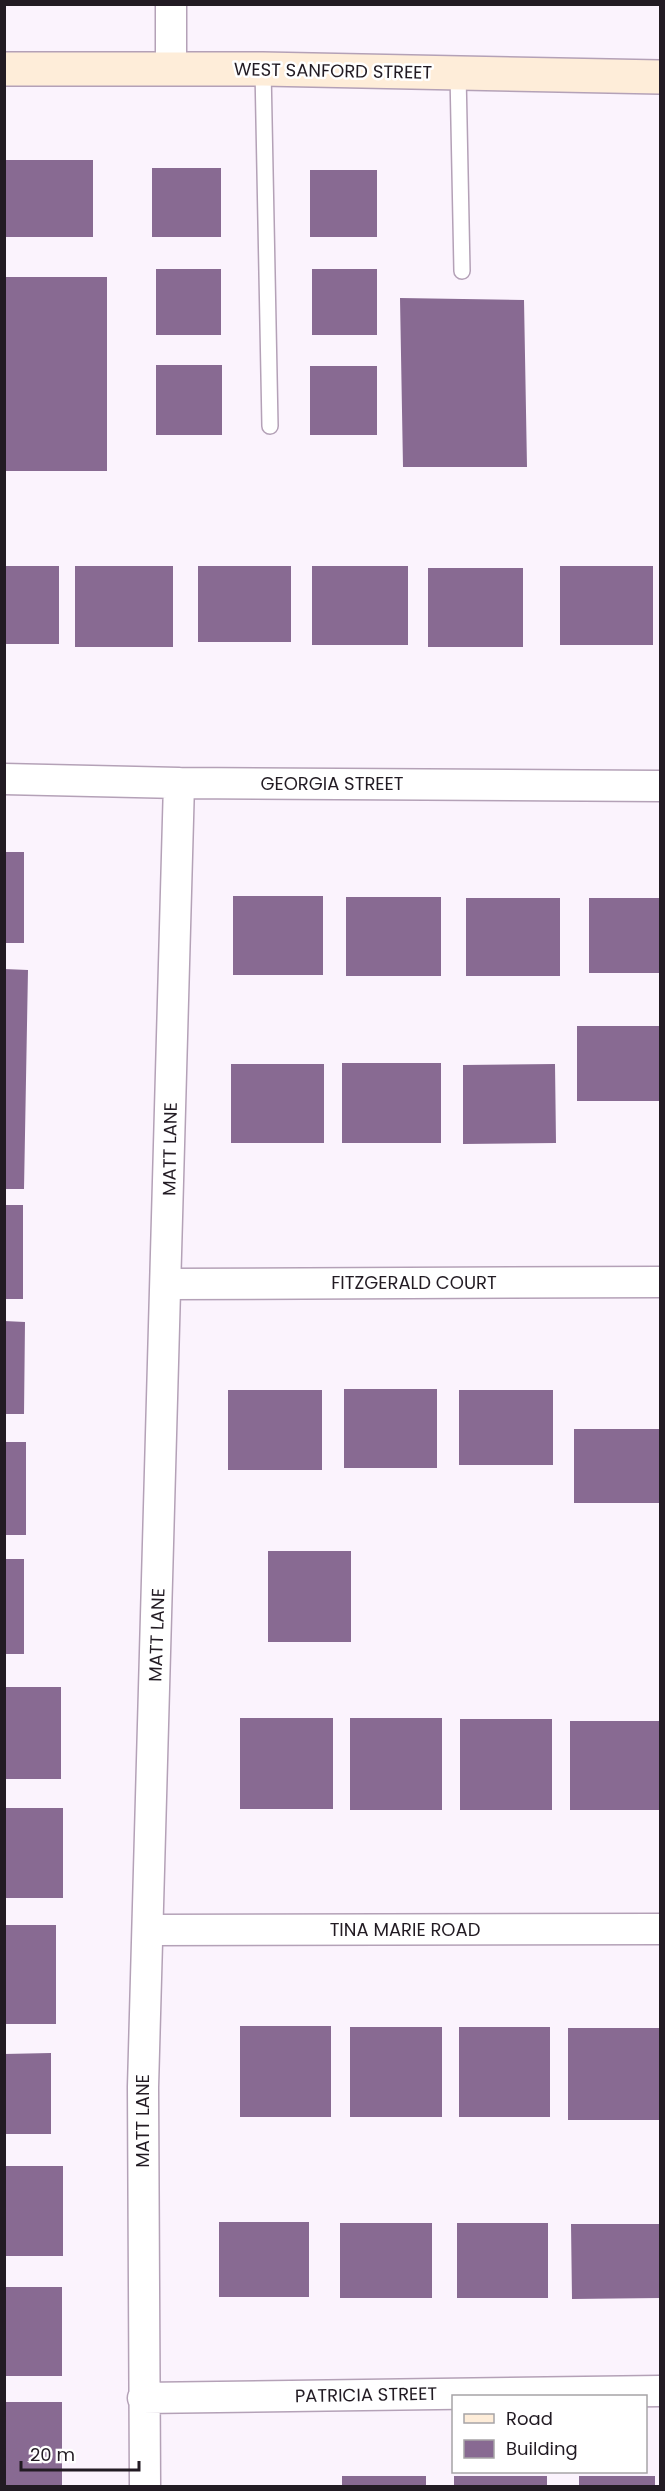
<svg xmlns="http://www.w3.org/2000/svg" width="665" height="2491" font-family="Poppins,sans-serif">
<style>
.building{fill:#886a92}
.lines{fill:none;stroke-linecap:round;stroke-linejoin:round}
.lane-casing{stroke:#b4a1b7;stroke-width:18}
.street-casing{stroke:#b4a1b7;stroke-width:33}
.secondary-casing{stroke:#b4a1b7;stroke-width:36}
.lane{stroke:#fff;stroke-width:15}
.street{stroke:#fff;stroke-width:30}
.secondary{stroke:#feedd9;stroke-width:33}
.labels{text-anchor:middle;stroke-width:5;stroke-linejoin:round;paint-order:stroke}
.street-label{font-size:18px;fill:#221b23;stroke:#fff}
</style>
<rect width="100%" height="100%" fill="#fbf3fd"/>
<path class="building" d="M4,160H93V237H4Z
M152,168H221V237H152Z
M310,170H377V237H310Z
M156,269H221V335H156Z
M312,269H377V335H312Z
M4,277H107V471H4Z
M400,298L524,300L527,467H403Z
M156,365H222V435H156Z
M310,366H377V435H310Z
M5,566H59V644H5Z
M75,566H173V647H75Z
M198,566H291V642H198Z
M312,566H408V645H312Z
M560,566H653V645H560Z
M428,568H523V647H428Z
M4,852H24V943H4Z
M233,896H323V975H233Z
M346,897H441V976H346Z
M466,898H560V976H466Z
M589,898H660V973H589Z
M4,969L28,970L24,1189H4Z
M577,1026H660V1101H577Z
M342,1063H441V1143H342Z
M231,1064H324V1143H231Z
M555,1064L556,1143L463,1144V1065Z
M4,1205H23V1299H4Z
M4,1321L25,1322L24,1414H4Z
M344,1389H437V1468H344Z
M228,1390H322V1470H228Z
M459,1390H553V1465H459Z
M574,1429H660V1503H574Z
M4,1442H26V1535H4Z
M268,1551H351V1642H268Z
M4,1559H24V1654H4Z
M4,1687H61V1779H4Z
M240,1718H333V1809H240Z
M350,1718H442V1810H350Z
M460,1719H552V1810H460Z
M570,1721H660V1810H570Z
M4,1808H63V1898H4Z
M4,1925H56V2024H4Z
M240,2026H331V2117H240Z
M350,2027H442V2117H350Z
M459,2027H550V2117H459Z
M568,2028H660V2120H568Z
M51,2053V2134H4V2054Z
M4,2166H63V2256H4Z
M219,2222H309V2297H219Z
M340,2223H432V2298H340Z
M457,2223H548V2298H457Z
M571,2224H660V2298L572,2299Z
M4,2287H62V2376H4Z
M4,2402H62V2486H4Z
M342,2476H426V2486H342Z
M454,2476H547V2486H454Z
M579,2476H655V2486H579Z"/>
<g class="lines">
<g class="lane-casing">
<path id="lane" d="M263,69L270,426
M458,73L462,271"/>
</g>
<g class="street-casing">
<path id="street" d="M171,4V69
M4,779L179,783L660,786
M167,1284L660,1282
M149,1930L660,1929
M143,2398L660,2391
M145,2486L143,2087L179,783"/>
</g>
<g class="secondary-casing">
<path id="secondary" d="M4,69H263L660,77"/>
</g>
<use href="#lane" class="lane"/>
<use href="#street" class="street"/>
<use href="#secondary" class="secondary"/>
</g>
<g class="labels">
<g class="street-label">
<text transform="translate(333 71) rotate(1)" y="6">WEST SANFORD STREET</text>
<text x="332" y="790">GEORGIA STREET</text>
<text transform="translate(170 1149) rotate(-89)" y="6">MATT LANE</text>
<text x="414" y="1289">FITZGERALD COURT</text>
<text transform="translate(157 1635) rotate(-88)" y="6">MATT LANE</text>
<text x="405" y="1936">TINA MARIE ROAD</text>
<text transform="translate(143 2121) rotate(-90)" y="6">MATT LANE</text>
<text transform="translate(366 2395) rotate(-1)" y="6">PATRICIA STREET</text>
</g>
</g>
<rect width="665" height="2491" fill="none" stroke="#221b23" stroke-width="12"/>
<rect x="452" y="2395" width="195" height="78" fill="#ffffff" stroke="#a7a4a7" stroke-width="1.5"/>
<rect x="464" y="2414" width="30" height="9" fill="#feedd9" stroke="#a7a4a7" stroke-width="1.5"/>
<text x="506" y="2425" font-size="18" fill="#221b23">Road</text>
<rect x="464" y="2440" width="30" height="18" fill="#886a92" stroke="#a7a4a7" stroke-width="1.5"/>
<text x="506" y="2455" font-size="18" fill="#221b23">Building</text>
<path d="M21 2461v9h118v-9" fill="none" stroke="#221b23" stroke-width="3"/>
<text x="30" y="2461" font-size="18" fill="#221b23" stroke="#ffffff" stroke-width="4.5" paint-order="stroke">20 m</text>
</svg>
